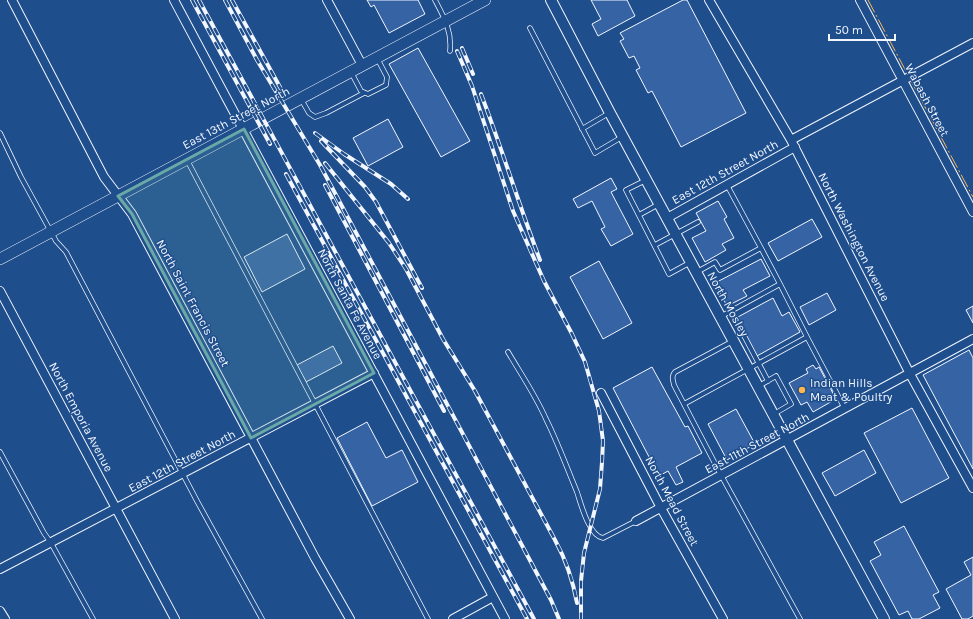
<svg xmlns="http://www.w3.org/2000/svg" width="973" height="619" font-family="Karla,sans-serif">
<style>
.building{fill:#3563a3;stroke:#f2f6ff}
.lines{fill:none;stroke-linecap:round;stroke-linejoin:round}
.service-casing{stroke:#f2f6ff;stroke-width:5.5}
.minor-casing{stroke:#f2f6ff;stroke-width:10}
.tertiary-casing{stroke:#f2f6ff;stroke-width:12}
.secondary-casing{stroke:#f2f6ff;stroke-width:12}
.service{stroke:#1f4e8c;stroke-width:4}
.minor{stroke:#1f4e8c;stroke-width:8}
.tertiary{stroke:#1f4e8c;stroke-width:10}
.secondary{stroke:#1f4e8c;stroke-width:11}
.rail-casing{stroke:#f2f6ff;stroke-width:4}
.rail{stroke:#1f4e8c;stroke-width:2.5;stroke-dasharray:8;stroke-linecap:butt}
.power{stroke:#ffb74d;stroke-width:1;stroke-dasharray:14 3 2 3;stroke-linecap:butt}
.marked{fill:#6aa9a8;fill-opacity:0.2;stroke:#6aa9a8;stroke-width:3;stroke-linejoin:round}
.poi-dot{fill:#ffb74d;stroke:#1f4e8c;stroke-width:1.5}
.labels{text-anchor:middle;stroke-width:3;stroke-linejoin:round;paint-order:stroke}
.street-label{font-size:12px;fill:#f2f6ff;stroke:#1f4e8c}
.poi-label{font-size:12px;fill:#f2f6ff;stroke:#1f4e8c;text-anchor:start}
</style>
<rect width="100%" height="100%" fill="#1f4e8c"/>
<path class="building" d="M367,0H418L425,14L389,33L374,5L371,7Z
M591,0H627L635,16L598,36L592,24L601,19Z
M683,0H687L746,113L681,147L652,91L648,93L636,70L640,68L634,56L629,58L620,41L624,39L620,33Z
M418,48L470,141L441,157L389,64Z
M388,119L403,147L368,166L353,138Z
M611,178L617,189L611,192L633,234L611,246L601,229L605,227L592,201L578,208L573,199Z
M718,201L727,217L724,219L734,238L722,244L726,250L705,262L692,238L706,231L696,213Z
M812,219L822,237L778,261L768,243Z
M287,234L305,269L262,292L244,257Z
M761,259L770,276L743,290L747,296L727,306L715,283Z
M599,261L632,323L603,339L570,277Z
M827,293L836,310L809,325L800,307Z
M773,298L782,316L789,312L800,332L757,356L736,318Z
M973,306V323L966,310Z
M333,346L342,363L306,382L297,365Z
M969,350L973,358V469L923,375Z
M813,365L816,369L819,367L836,399L813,412L807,402L801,405L789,383L808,373L806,369Z
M652,367L685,427L688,426L702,453L676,467L683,482L676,485L668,471L659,476L613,388Z
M912,408L949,478L901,503L864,433Z
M736,409L755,444L727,460L708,424Z
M367,422L386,458L402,450L418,482L372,506L337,438Z
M864,450L876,473L835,496L822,473Z
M904,526L939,592L933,595L940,608L919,619H912L908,611L899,615L870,561L881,555L874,542Z
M973,557V616L968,619H962L946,589L971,575L964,562Z"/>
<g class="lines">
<g class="service-casing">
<path id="service" d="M435,0C444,17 452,31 450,51
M530,28L595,153L622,137
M351,72L361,91L368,94L386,85L387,77L377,58
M301,99L309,113L315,117L326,113L364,93
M582,129L609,113
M0,133L21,177L56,241L66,252L197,501L262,619
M187,160L428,619
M646,180L626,190L669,274L691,262
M727,185L761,248
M639,215L659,204
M655,245L698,222
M697,272L715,262L720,270L761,248L780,284
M731,311L768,381
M807,337L845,409
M733,341L675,372C671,376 673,380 674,385L721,475L800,619
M508,352C521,374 536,396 546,419C558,443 567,468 577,492C581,504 589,536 603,538L636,521
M759,386L776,376L791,404L774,414
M684,404L807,337L780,284L720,317
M0,452L44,533L51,543L93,619"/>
</g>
<g class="minor-casing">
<path id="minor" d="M12,0L104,177L132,214L315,558L350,619
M174,0L505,619
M327,0L362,65
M709,0L791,140L910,374L973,488
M860,0L973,212
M791,140L973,43
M667,218L795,147
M0,291L175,619
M601,393L661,508L723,619
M636,521L973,339
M0,569L374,373
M0,611L5,619
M453,619L493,597"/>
</g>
<g class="tertiary-casing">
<path id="tertiary" d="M551,0L610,113L884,619"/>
</g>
<g class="secondary-casing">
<path id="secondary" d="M0,259L485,0"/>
</g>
<use href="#service" class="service"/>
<use href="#minor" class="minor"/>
<use href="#tertiary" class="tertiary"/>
<use href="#secondary" class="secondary"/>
<g class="rail-casing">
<path id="rail" d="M192,0L270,144
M199,0L534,619
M225,0L257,60L320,165L336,195L551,600L559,619
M232,0L281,89
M462,48L473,74
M457,51L472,86L513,211L544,281L572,334L585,362L599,411L603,441L602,462L600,489L584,553L581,581V619
M481,94C502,149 519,205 540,260
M315,133L344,154L391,184L408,199
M321,141L365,187L376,202L422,288
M325,163L389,243L406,269L443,339L475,391L555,540C566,560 573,581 577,603
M286,174L527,619
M325,185L444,411"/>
</g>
<use href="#rail" class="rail"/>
<path class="power" d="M868,0L973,197"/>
</g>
<path class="marked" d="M244,129L374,373L251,438L132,214L118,196Z"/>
<circle class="poi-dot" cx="802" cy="390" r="4"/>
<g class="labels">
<g class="street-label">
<text transform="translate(927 100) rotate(62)" y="4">Wabash Street</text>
<text transform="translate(236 118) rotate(-28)" y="4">East 13th Street North</text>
<text transform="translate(725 172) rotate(-29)" y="4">East 12th Street North</text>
<text transform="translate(854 237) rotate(63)" y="4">North Washington Avenue</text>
<text transform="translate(193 303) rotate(62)" y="4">North Saint Francis Street</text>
<text transform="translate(350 304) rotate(62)" y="4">North Santa Fe Avenue</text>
<text transform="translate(728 304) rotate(61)" y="4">North Mosley</text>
<text transform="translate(81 417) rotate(62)" y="4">North Emporia Avenue</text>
<text transform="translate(757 443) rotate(-28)" y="4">East 11th Street North</text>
<text transform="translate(182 461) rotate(-28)" y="4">East 12th Street North</text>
<text transform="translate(672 501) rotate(62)" y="4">North Mead Street</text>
</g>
<g class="poi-label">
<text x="810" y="387">Indian Hills<tspan x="810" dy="14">Meat &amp; Poultry</tspan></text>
</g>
</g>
<path d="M829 34v6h66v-6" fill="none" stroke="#f2f6ff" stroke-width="2"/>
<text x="835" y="34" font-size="12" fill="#f2f6ff" stroke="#1f4e8c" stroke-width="3" paint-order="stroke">50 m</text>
</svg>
